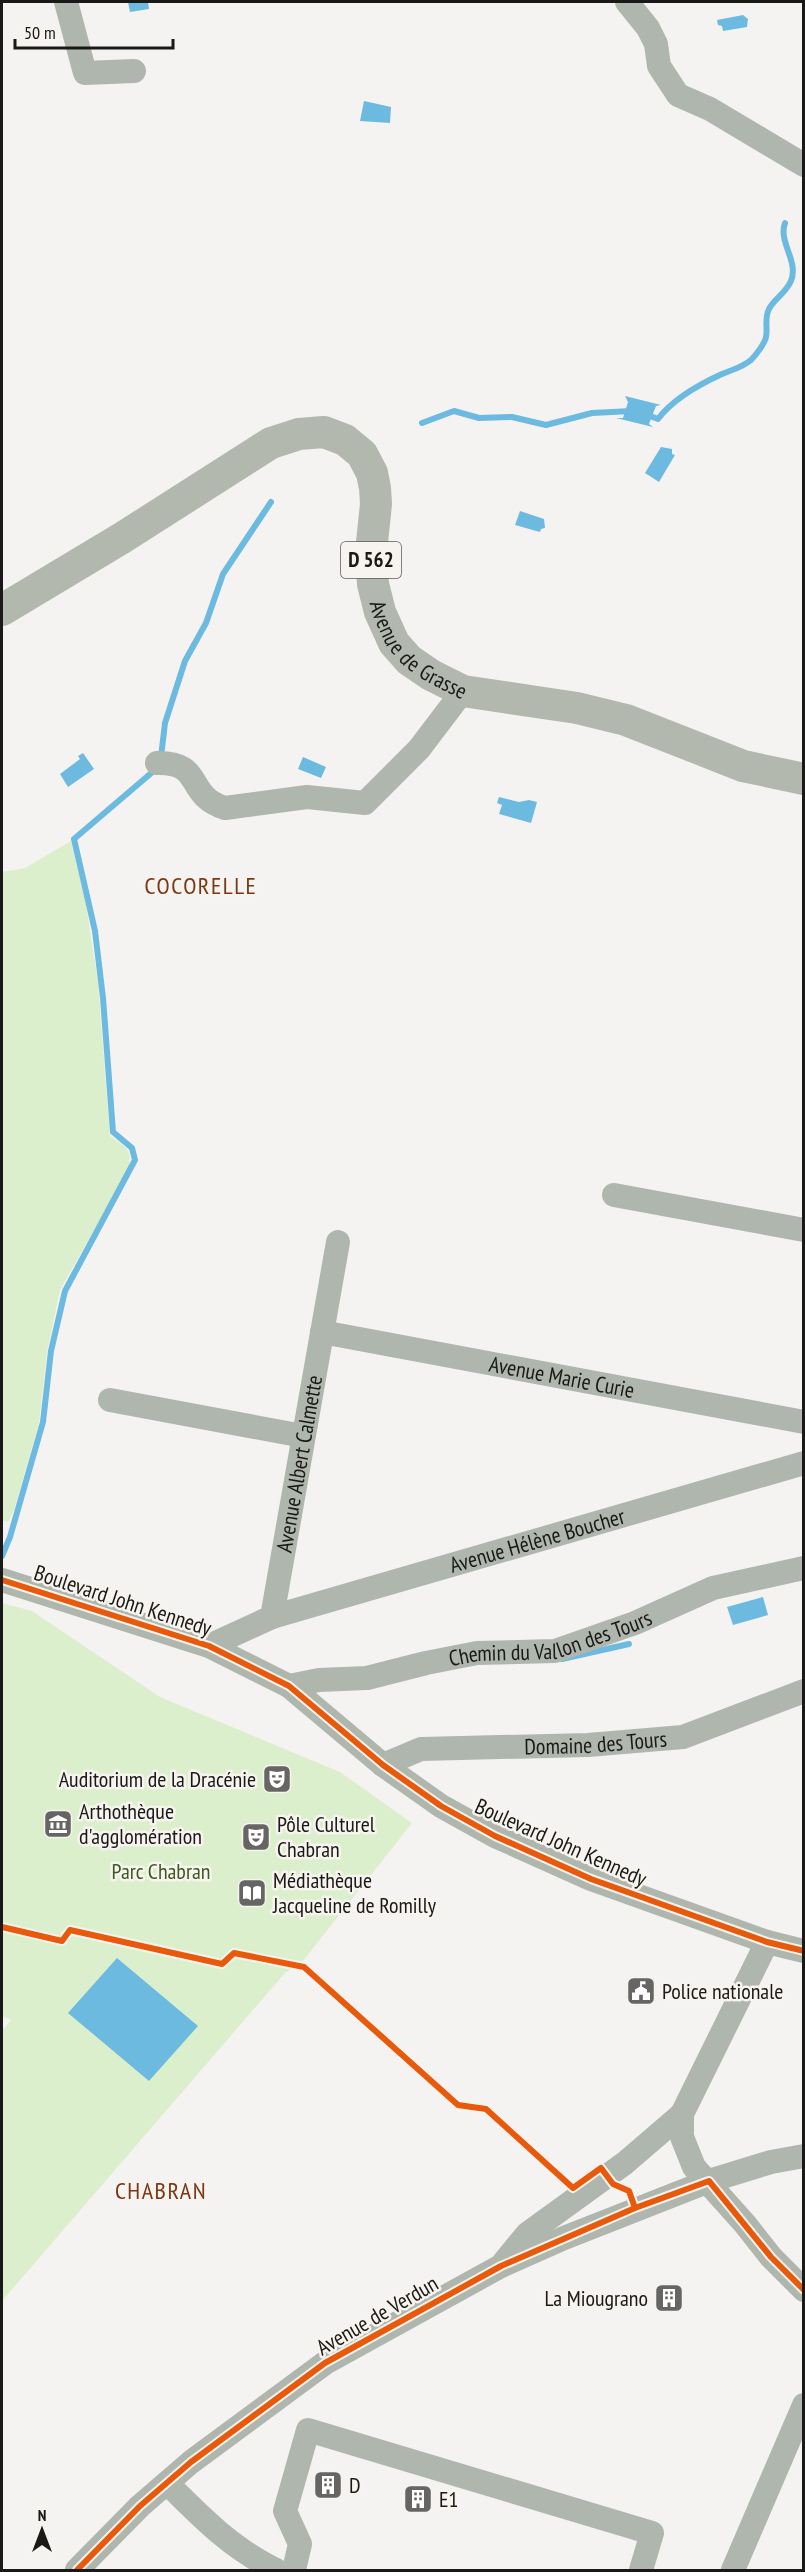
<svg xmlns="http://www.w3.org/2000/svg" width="805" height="2572" font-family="'PT Sans Narrow',sans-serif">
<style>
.green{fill:#dcefcc}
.water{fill:#6cbae0}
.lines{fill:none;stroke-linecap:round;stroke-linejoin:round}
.stream{stroke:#6cbae0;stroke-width:6}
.minor{stroke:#afb6ad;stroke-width:24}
.major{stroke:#b2b8ae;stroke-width:32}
.cycleway-casing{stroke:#f7f4ef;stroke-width:10}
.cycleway{stroke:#e8590c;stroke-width:6}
.labels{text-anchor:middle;stroke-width:5;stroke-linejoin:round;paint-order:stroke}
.shield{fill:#f7f4ef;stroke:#5c5b58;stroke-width:1.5}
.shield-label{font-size:21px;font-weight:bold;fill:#1a1917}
.street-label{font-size:22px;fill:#1a1917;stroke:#f7f4ef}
.poi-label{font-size:22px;fill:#1a1917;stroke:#f7f4ef;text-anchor:start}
.park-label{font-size:22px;fill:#3a591f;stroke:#f7f4ef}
.neighbourhood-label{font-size:24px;letter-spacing:1.5px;fill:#793918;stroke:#f7f4ef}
</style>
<rect width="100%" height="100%" fill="#f5f3f1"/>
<path class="green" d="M71,841L86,905L98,983L110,1136C127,1148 134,1149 127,1172L60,1290L47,1352L39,1423L14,1510L8,1522L2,1520V872L25,868Z
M2,1603L32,1611L160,1697L340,1772L412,1823L303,1961L285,1973L2,2301V2031L11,2020L2,2016Z"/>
<path class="water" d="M128,2H148L149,9L130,12Z
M743,15L748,19L747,27L723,31L722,26L718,25L717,20Z
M364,101L391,107L390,123L360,121Z
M625,396L661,405L656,406L649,424L653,427L616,418H623L628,402Z
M661,447L672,449V454L675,455L659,482L645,473Z
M520,511L544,519L545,528L541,529L540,532L515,525Z
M83,753L94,769L68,787L60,774L80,759L78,756Z
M303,757L326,767L321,778L298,769Z
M499,797L519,802L529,800L537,802L531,823L499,814L502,805L497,803Z
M763,1597L768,1615L733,1625L727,1607Z
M117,1958L198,2026L149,2081L68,2013Z"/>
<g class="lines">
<path class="stream" d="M645,414L658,419C673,399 700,384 722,374C732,370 743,367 751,360C756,355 765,343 766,337C768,327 764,319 769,309C774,299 785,294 791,281C799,261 778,242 785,223
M422,423L454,411L479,418L512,417L546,425L592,413L632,411
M161,757L165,723L185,661L206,623L223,574L271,502
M2,1556L10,1537L43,1422L51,1351L65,1291L135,1160L132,1148L113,1132L103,998L95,931L74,839L156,769
M562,1659L629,1644"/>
<g class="minor">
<path d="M66,2L85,73L134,71"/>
<path d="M627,2L648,28L656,44L659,66L678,95L710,109L804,165"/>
<path d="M157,763C205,762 184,795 225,808L307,797L365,803L419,749L463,691"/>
<path d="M614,1195L804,1230"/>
<path id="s1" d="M322,1332L804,1422"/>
<path d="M110,1400L303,1436"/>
<path d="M2,1580L209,1646L289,1686L383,1765L441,1806L495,1836L591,1879L767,1942L804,1951"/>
<path id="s2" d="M272,1617L804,1463"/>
<path id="s3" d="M209,1646L272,1617L338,1242"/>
<path id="s4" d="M289,1686L319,1680L367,1678L426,1663L477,1653L555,1651L635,1623L713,1588L804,1568"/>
<path id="s5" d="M383,1765L421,1749L588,1745L683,1737L804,1691"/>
<path d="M767,1942L682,2114V2137L694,2167L745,2224L771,2257L804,2290"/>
<path d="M504,2262L527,2234L625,2163L682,2114"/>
<path d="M167,2483C201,2517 232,2549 276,2570"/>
<path d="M77,2570L140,2506L191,2462L325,2363L501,2266L564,2238L709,2181L771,2162L804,2156"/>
<path d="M294,2570L300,2544L285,2511L308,2430L652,2533L641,2570"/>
<path d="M733,2570L804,2405"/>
</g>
<path class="major" id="s6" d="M2,610L122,538L271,443L299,434L324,432L345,440L362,454L372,473L375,488L376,504L371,552L373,584L380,612L394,643L409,660L431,675L463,691L577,708L626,720L743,766L804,779"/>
<g class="cycleway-casing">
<path id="cycleway" d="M2,1580L209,1646L289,1686L383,1765L441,1806L495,1836L591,1879L767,1942L804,1951
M2,1927L62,1941L70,1930L222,1964L234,1953L304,1967L458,2105L486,2109L573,2188L601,2168L613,2184L629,2191L635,2208
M77,2570L140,2506L191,2462L325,2363L501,2266L635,2208L709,2181L771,2257L804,2290"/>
</g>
<use href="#cycleway" class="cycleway"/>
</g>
<defs>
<g id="theatre-square" transform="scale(1.5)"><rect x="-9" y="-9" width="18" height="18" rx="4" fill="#676563" stroke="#f7f4ef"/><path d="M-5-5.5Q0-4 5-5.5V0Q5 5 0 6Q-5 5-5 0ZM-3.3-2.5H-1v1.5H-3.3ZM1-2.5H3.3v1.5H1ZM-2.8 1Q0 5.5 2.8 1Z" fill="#fff"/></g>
<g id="museum-square" transform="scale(1.5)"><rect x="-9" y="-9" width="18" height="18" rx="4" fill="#676563" stroke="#f7f4ef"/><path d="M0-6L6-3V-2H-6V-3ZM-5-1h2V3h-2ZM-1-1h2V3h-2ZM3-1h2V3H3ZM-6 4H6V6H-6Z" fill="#fff"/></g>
<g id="library-square" transform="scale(1.5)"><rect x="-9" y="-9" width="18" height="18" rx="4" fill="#676563" stroke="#f7f4ef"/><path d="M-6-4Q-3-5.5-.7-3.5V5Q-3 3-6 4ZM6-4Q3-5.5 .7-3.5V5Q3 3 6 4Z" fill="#fff"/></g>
<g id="civic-square" transform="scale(1.5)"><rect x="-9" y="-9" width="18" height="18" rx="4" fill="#676563" stroke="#f7f4ef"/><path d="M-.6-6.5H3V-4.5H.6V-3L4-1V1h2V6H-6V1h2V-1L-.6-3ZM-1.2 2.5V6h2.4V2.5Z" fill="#fff"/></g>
<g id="building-square" transform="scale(1.5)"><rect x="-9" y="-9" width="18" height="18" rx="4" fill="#676563" stroke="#f7f4ef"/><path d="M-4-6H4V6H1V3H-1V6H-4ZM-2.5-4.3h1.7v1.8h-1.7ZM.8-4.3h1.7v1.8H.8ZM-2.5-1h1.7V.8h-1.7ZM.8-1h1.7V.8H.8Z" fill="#fff"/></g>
</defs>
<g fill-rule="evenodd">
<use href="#theatre-square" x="277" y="1779"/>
<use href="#museum-square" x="58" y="1824"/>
<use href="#theatre-square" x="256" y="1837"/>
<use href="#library-square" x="252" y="1893"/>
<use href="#civic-square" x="641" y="1991"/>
<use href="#building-square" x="669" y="2298"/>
<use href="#building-square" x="328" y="2485"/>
<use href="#building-square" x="418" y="2499"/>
</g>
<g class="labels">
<rect class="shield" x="341" y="542" width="60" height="36" rx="4.5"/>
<g class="shield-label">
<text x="371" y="567">D 562</text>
</g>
<g class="street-label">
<text dy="8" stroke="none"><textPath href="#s6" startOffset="633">Avenue de Grasse</textPath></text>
<text dy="8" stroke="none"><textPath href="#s1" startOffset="244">Avenue Marie Curie</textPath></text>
<text dy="8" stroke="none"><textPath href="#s3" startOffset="225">Avenue Albert Calmette</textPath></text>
<text dy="8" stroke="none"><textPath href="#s2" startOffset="276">Avenue Hélène Boucher</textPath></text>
<text transform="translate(123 1600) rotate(18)" y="8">Boulevard John Kennedy</text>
<text dy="8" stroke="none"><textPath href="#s4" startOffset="267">Chemin du Vallon des Tours</textPath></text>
<text dy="8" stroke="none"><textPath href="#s5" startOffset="216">Domaine des Tours</textPath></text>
<text transform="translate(561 1842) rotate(24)" y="8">Boulevard John Kennedy</text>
<text transform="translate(377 2315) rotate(-30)" y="8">Avenue de Verdun</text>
</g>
<g class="poi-label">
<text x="256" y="1787" text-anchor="end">Auditorium de la Dracénie</text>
<text x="79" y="1819">Arthothèque<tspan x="79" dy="25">d'agglomération</tspan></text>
<text x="277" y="1832">Pôle Culturel<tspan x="277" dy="25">Chabran</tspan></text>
<text x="273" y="1888">Médiathèque<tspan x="273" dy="25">Jacqueline de Romilly</tspan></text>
<text x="662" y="1999">Police nationale</text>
<text x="648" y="2306" text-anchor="end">La Miougrano</text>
<text x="349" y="2493">D</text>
<text x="439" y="2507">E1</text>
</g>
<g class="park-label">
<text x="161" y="1879">Parc Chabran</text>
</g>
<g class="neighbourhood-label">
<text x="201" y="894">COCORELLE</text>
<text x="161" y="2199">CHABRAN</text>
</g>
</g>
<rect width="805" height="2572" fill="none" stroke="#1a1917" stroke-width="6"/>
<g transform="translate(42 2530)" stroke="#f7f4ef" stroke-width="4.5" paint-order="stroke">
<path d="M0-4.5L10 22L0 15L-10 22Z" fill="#1a1917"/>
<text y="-9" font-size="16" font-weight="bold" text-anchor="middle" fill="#1a1917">N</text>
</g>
<path d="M15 39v9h158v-9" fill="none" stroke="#1a1917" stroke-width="3"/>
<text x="24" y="39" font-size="18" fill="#1a1917" stroke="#f7f4ef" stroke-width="4.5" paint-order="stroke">50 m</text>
</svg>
